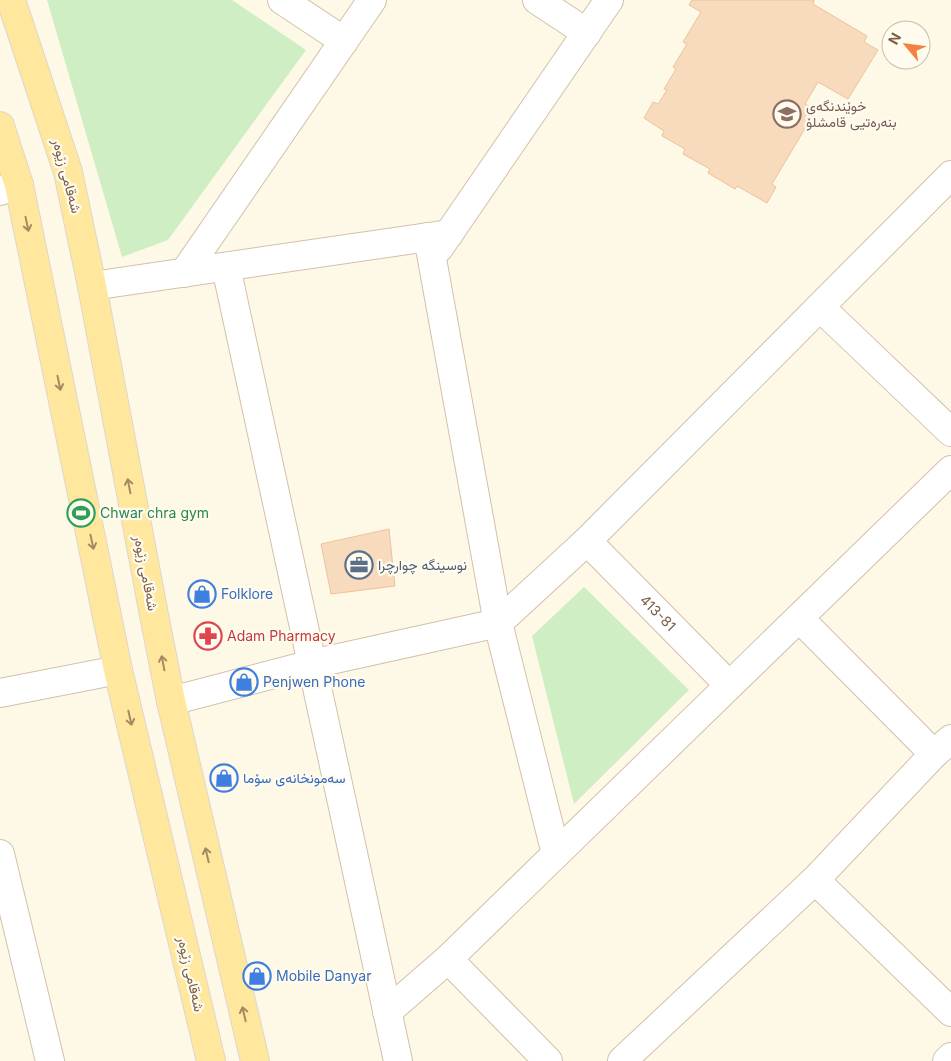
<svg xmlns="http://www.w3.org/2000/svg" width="951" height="1061" font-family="Inter,Vazirmatn,sans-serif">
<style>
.green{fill:#cfeec3}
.building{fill:#f7dbbc;stroke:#ebc49a}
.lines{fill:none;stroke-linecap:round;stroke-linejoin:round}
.minor-casing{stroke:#d2c1ab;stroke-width:30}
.major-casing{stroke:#ddd6cf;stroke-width:30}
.minor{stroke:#fff;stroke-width:28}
.major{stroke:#ffe89d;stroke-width:28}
.oneway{stroke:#a38a62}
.labels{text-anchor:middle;stroke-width:4.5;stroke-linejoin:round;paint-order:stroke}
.education-label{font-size:14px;fill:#785e54;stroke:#fffbef;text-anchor:start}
.street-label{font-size:14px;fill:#7b6148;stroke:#fffbef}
.leisure-label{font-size:14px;fill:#27864d;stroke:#fffbef;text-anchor:start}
.service-label{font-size:14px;fill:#4e5e75;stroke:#fffbef;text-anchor:start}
.shop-label{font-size:14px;fill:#366cbe;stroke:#fffbef;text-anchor:start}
.health-label{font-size:14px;fill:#be3a42;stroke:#fffbef;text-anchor:start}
</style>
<rect width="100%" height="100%" fill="#fef8e7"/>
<path class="green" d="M47,0H232L306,50L168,240L122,257Z
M584,587L689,690L574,804L532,636Z"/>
<path class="building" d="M692,0H814L813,4L867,36L864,42L878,50L848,99L818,82L805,104L816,110L772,184L776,187L767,203L737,186L735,189L708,173L710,169L683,154L685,149L662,136L664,131L644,118L653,102L658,104L667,90L664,89L676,69L673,67L687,44L683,42L701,12L689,5Z
M389,529L395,586L331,594L321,544Z"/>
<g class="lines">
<g class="minor-casing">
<g id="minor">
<path d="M282,0L344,41"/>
<path d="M537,0L587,33"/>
<path d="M0,191L19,185"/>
<path d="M428,237L498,623L556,854"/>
<path d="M439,248L609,0"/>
<path d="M226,267L398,1061"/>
<path d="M184,273L372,0"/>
<path d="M92,286L449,234"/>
<path d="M820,307L951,432"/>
<path id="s1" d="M587,541L729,685"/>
<path d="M799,618L934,754"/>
<path d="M0,693L118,670"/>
<path d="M171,701L312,664L498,623L587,541L951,175"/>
<path d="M0,854L50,1061"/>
<path d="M815,880L951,1012"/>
<path d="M448,959L548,1061"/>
<path d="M387,1012L448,959L951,470"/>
<path d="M622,1061L815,880L934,754L951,739"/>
<path d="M947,1061L951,1057"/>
</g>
</g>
<g class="major-casing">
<path id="major" d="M11,0L68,172L92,286L154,615L171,701L255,1061
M0,126L19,185L118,670L211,1061"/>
</g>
<use href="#minor" class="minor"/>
<use href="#major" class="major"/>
</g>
<defs><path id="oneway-shaft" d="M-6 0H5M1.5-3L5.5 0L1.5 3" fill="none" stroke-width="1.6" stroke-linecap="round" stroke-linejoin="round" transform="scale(1.25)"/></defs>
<g class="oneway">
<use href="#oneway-shaft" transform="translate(27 224) rotate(78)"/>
<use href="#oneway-shaft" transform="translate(59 383) rotate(78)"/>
<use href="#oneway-shaft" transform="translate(129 486) rotate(-101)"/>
<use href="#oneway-shaft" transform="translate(92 542) rotate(78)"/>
<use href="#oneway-shaft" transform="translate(163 663) rotate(-101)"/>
<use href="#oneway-shaft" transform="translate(130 718) rotate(77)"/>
<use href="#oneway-shaft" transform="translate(207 855) rotate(-103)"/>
<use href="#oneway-shaft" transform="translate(244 1014) rotate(-103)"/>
</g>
<defs>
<g id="school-ring" transform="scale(1.4375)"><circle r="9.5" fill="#fffbef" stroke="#8d6e63" stroke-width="1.5"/><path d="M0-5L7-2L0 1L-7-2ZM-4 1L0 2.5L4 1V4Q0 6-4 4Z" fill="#8d6e63"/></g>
<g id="stadium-ring" transform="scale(1.4375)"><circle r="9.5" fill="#fffbef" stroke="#2e9e5b" stroke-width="1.5"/><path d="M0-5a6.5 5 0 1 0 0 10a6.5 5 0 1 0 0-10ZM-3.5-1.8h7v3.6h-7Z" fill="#2e9e5b"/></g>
<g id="office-ring" transform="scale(1.4375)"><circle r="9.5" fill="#fffbef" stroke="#5c6f8a" stroke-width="1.5"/><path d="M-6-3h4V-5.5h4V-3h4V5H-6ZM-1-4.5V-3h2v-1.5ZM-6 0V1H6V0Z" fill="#5c6f8a"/></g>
<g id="shop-ring" transform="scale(1.4375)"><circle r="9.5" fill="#fffbef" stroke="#3f7fe0" stroke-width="1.5"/><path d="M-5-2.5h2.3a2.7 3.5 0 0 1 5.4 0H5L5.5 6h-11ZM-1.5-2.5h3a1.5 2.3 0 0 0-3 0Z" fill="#3f7fe0"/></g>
<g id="pharmacy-ring" transform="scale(1.4375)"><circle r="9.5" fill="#fffbef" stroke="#e0444e" stroke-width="1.5"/><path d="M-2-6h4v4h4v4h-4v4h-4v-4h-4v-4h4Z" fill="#e0444e"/></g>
</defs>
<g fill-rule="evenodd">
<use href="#school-ring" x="787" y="114"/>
<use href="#stadium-ring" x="81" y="513"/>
<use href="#office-ring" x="359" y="565"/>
<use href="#shop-ring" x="202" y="594"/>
<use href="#pharmacy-ring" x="208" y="636"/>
<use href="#shop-ring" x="244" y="682"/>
<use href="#shop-ring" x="224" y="778"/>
<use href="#shop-ring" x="257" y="976"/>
</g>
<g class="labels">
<g class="education-label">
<text x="806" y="111">خوێندنگەی<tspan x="806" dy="16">بنەرەتیی قامشلۆ</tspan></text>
</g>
<g class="street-label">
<text transform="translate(67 176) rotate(75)" y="5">شەقامی زێوەر</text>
<text transform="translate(146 573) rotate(79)" y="5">شەقامی زێوەر</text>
<text dy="5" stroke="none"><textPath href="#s1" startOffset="101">413-81</textPath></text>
<text transform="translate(191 974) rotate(77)" y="5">شەقامی زێوەر</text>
</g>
<g class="leisure-label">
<text x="100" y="518">Chwar chra gym</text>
</g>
<g class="service-label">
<text x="378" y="570">نوسینگە چوارچرا</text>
</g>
<g class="shop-label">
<text x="221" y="599">Folklore</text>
<text x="263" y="687">Penjwen Phone</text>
<text x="243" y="783">سەمونخانەی سۆما</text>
<text x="276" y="981">Mobile Danyar</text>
</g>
<g class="health-label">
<text x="227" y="641">Adam Pharmacy</text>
</g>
</g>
<g transform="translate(906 45) rotate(299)"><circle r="24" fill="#fffbef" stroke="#cabdac"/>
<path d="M0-4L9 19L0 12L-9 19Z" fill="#f38141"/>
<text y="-8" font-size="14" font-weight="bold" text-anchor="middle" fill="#7b6148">N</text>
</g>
</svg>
